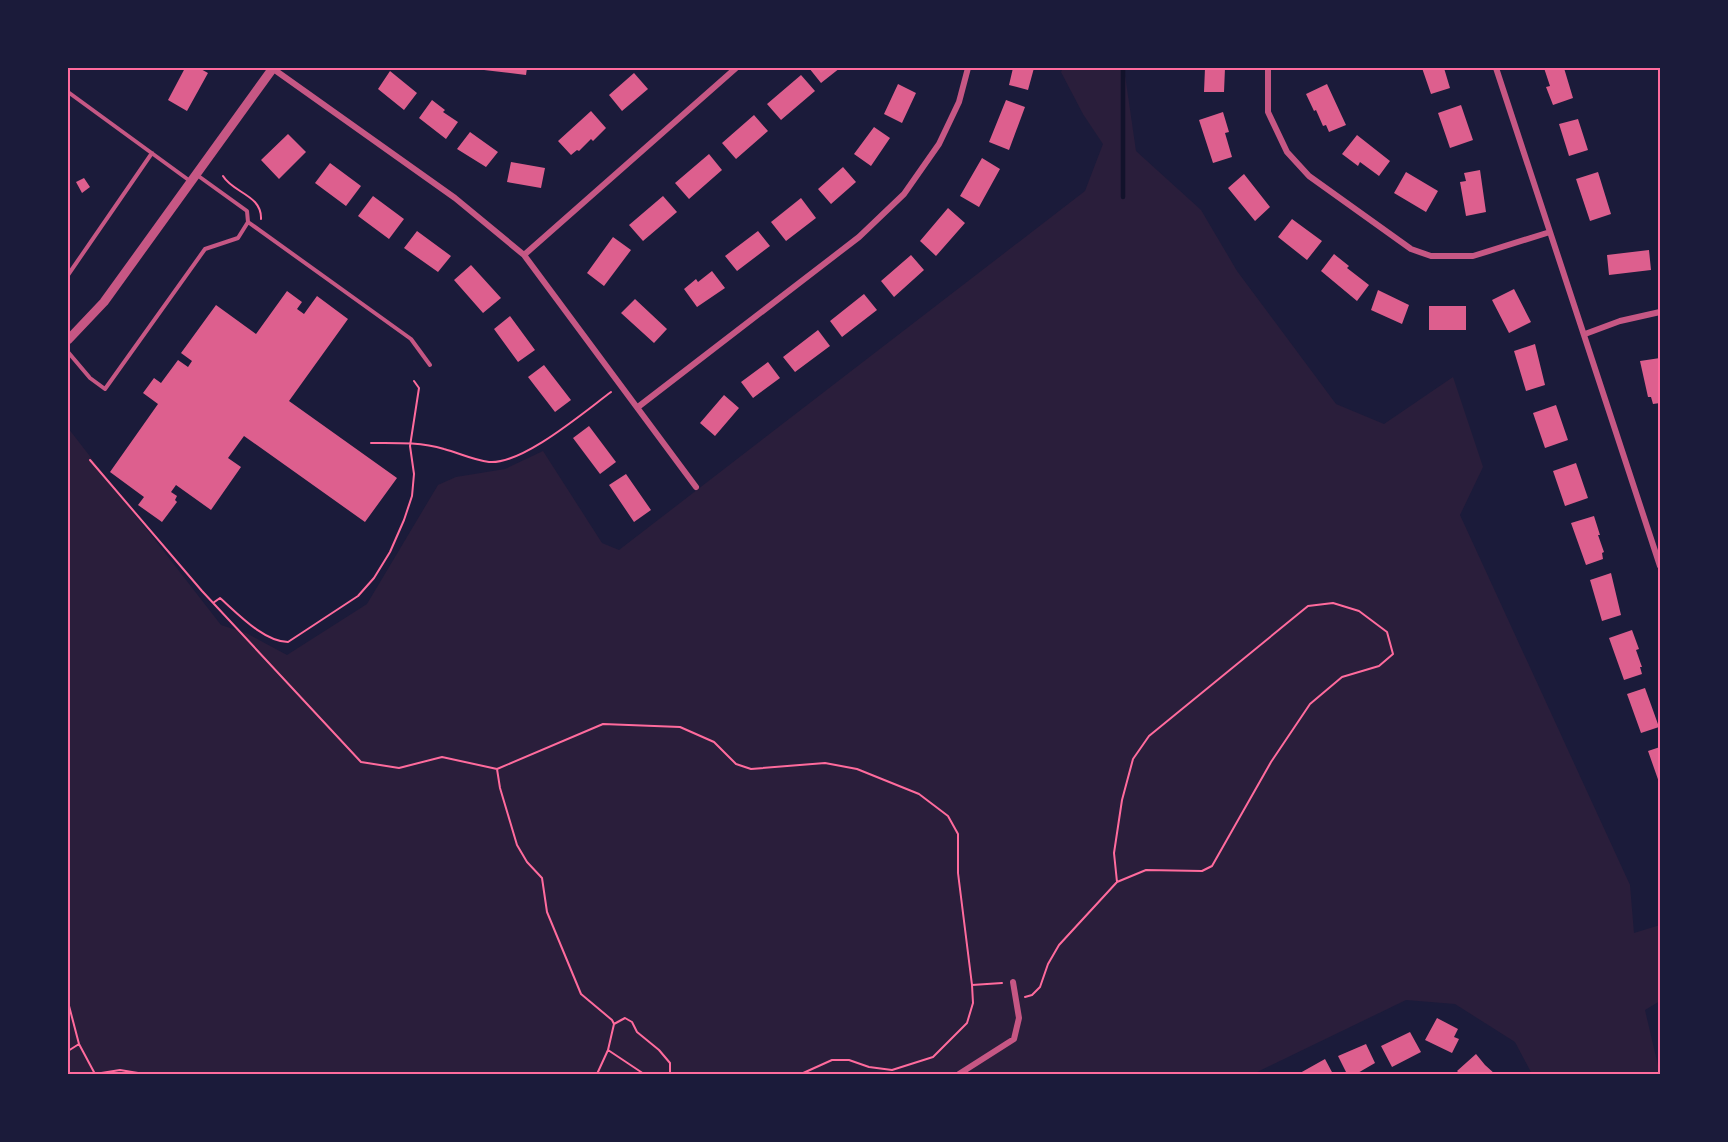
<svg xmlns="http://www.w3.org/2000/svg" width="1728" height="1142" font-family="'Sofia Sans Condensed',sans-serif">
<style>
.green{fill:#2a1e3b}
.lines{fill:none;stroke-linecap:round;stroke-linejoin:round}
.stream{stroke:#12122b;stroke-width:4.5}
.building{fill:#dd5f8e}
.path{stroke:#ff6b9d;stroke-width:2}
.service{stroke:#c65784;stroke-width:4}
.minor{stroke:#c65784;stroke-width:6}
.tertiary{stroke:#c65784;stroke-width:9}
.neatline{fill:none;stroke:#ff6b9d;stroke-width:2}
</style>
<rect width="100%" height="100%" fill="#1b1b3a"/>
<path class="green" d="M1063,68H1124L1136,151L1201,210L1237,271L1336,404L1384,424L1453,377L1483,467L1460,515L1630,885L1634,933L1660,925V1001L1645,1010L1660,1074H1532L1515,1042L1455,1004L1406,1000L1253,1074H68V428L221,625L246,633L287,655L367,604L438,485L456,477L505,469L543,451L602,543L619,550L1085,191L1103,144L1083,114L1061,72Z"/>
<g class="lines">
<path class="stream" d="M1123,197V68"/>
</g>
<path class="building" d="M185,68H199L208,73L187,111L168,100Z
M484,68H527L526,75L484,70Z
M809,68H840L821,83Z
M1013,68H1034L1028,90L1009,85Z
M1205,68H1225L1224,92H1204Z
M1422,68H1444L1450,88L1431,94Z
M1544,68H1564L1573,98L1553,105L1546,87L1550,86Z
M390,71L417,93L404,110L378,89Z
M634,73L648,89L622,111L609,95Z
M801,75L815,91L781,120L767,104Z
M898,84L916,93L902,123L884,114Z
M1327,84L1346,125L1329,132L1326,125L1323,126L1316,110L1314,111L1306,94Z
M432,100L445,110L443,112L458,122L446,139L419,118Z
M1006,100L1025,107L1009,150L989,142Z
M1461,105L1473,140L1450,148L1438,113Z
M591,111L606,128L593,141L591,139L579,151L577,150L571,155L558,141Z
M1223,112L1229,132L1225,133L1232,157L1213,163L1199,120Z
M754,115L768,131L736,159L722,143Z
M1578,119L1588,150L1569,156L1559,124Z
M874,127L890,138L871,166L854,154Z
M470,132L498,152L486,167L457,149Z
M288,134L306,152L279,179L261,160Z
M1357,135L1390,161L1379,176L1360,162L1358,166L1342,154Z
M709,154L722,170L689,199L675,183Z
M982,158L1000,169L979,207L960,196Z
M511,162L545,168L541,188L507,182Z
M330,163L361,186L346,206L315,183Z
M843,167L856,182L831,204L818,189Z
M1480,170L1486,212L1466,216L1460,182L1466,181L1464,173Z
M1406,172L1438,191L1426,212L1394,193Z
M1598,172L1611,214L1590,221L1576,179Z
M1244,174L1270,207L1255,221L1228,188Z
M84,178L90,187L82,193L76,182Z
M373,196L404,219L389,239L358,216Z
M663,196L677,212L643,241L629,225Z
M801,198L816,218L786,241L771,222Z
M948,208L965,223L936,256L920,241Z
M1292,219L1322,241L1307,260L1278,237Z
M417,231L451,256L438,272L404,248Z
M758,231L770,246L737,271L725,256Z
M613,237L631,250L604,286L587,273Z
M1649,250L1651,270L1609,275L1607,255Z
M1334,254L1349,266L1347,268L1369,285L1357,301L1321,271Z
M911,255L924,270L894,297L881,281Z
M471,265L501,298L483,313L454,280Z
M712,271L725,288L697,307L684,289L696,279L698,282Z
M1514,289L1531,322L1509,333L1492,300Z
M1378,290L1409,305L1402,324L1371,310Z
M287,291L302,302L297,309L304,314L317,296L348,319L289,401L397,478L365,522L244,436L228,458L241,467L211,510L176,485L171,492L177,496L175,500L177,502L162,522L138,505L144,497L110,472L158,404L143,393L154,378L161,383L178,360L188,367L192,361L181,353L216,305L256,334Z
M864,294L877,310L842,337L830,321Z
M635,299L667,329L654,343L621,313Z
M1429,306H1466V330H1429Z
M510,316L535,350L518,362L494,329Z
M818,330L830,346L795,372L783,357Z
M1535,344L1545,385L1526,391L1514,351Z
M1660,358V403L1653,404L1651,397H1648L1640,361Z
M768,362L780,378L753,398L741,382Z
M544,365L571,400L555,412L528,377Z
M724,395L739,408L715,436L700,423Z
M1556,405L1568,440L1545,448L1533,413Z
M589,426L616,462L600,474L573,438Z
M1576,463L1588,498L1565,506L1553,471Z
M626,474L651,510L634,522L609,485Z
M1594,516L1600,535H1598L1604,552L1602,553L1603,559L1586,565L1571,523Z
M1611,573L1621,615L1602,621L1590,580Z
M1632,630L1639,649L1636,650L1642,667H1640L1642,674L1624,680L1609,638Z
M1645,688L1659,727L1641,733L1627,694Z
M1660,747V785L1648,751Z
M1437,1018L1458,1029L1454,1037L1459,1039L1452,1053L1425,1040Z
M1410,1032L1421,1052L1392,1067L1381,1046Z
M1366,1044L1375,1063L1356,1074H1347L1338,1056Z
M1476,1054L1485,1065L1495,1074H1460L1457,1071Z
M1325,1059L1333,1074H1301L1300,1073Z"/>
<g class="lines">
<path class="path" d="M223,176C233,193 262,195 261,219
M371,443C396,443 420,442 444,449C459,453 473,460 489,462C522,465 584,412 611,392
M90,460L202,591L361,762L399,768L442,757L497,769
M213,603L220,598C237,613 264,642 288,642L358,596L374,578L390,552L404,520L412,496L414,474L410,446L419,388L414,381
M972,985L1002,983
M1025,997L1032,995L1040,987L1048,964L1059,945L1117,882L1146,870L1202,871L1212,866L1271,762L1310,704L1342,677L1379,666L1393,654L1387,632L1359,611L1333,603L1308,606L1149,736L1133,759L1122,800L1114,853L1117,882
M68,1002L79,1044L95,1074
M614,1024L612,1020L581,994L547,912L542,878L527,862L517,845L500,788L497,769L603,724L680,727L714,742L736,764L751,769L825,763L857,769L919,794L948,816L958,834V873L972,985L973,1003L967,1023L933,1057L892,1070L869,1067L849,1060H832L801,1074
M608,1050L644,1074
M68,1051L79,1044
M95,1074L120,1070L144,1074
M597,1074L608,1050L614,1024L625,1018L632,1022L637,1032L659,1050L670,1063V1074"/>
<path class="service" d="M68,92L190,181
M197,175L247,211L248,222L411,339L430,365
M68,275L152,153
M68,352L90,378L105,389L205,249L238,238L248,222"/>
<path class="minor" d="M272,68L455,198L524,255L696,487
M1268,68V112L1287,152L1309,176L1411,249L1431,256H1473L1550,232
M1496,68L1660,566
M524,255L736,68
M1585,334L1620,321L1660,312
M638,407L859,237L904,194L939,144L959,102L968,68
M959,1074L1014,1039L1019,1018L1013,982"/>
<path class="tertiary" d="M68,340L104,302L273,68"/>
</g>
<rect width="1728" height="1142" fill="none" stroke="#1b1b3a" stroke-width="138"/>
<rect x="69" y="69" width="1590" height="1004" class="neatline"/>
</svg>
